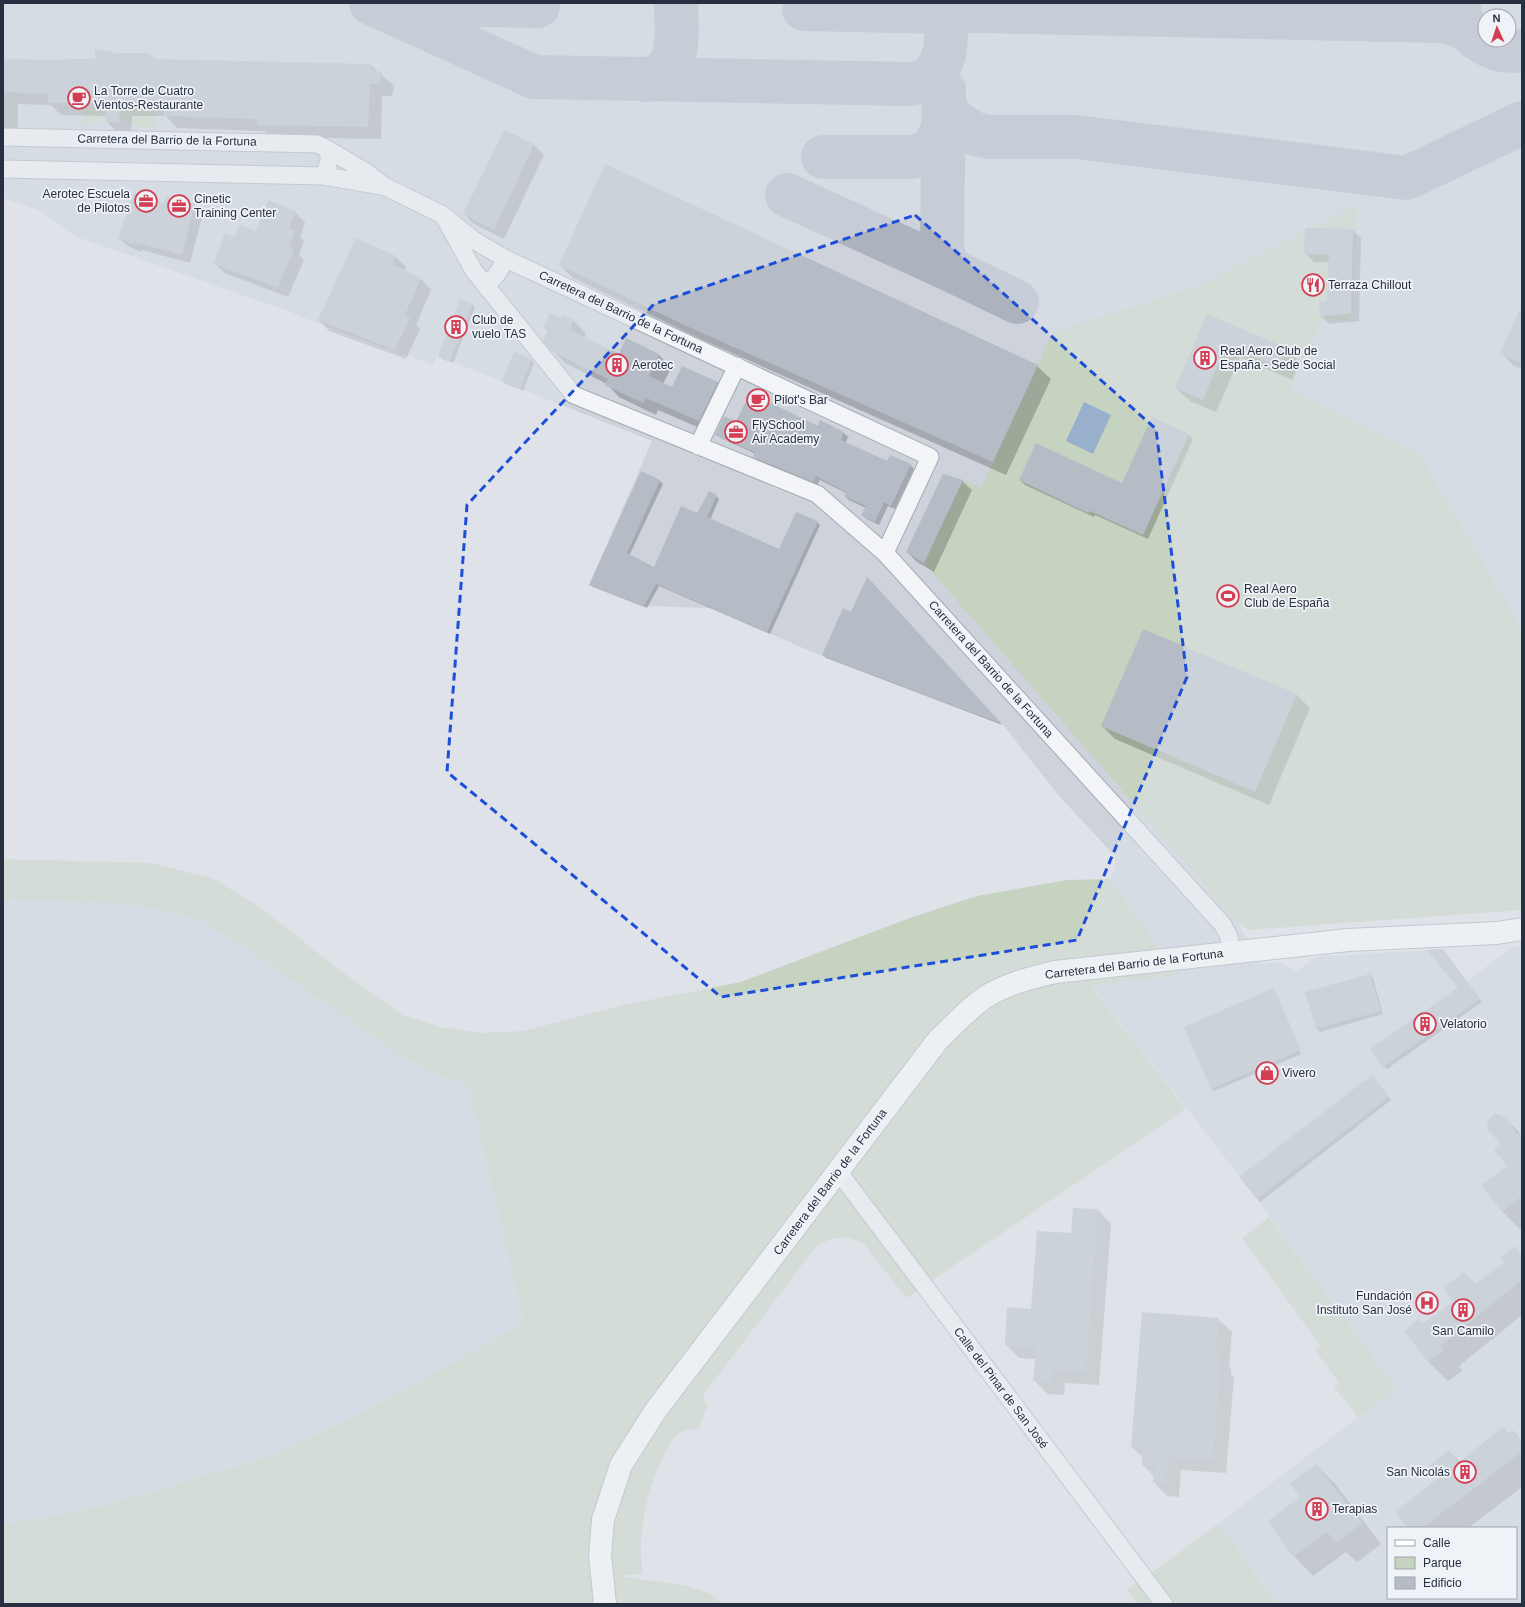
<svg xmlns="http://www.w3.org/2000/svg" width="1525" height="1607" font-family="Arial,sans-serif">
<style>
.built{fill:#cdd2db;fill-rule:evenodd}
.green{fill:#c5d3c0}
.water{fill:#98b0cb}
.shadow{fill:#0003}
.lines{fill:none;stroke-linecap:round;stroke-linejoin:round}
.taxiway{stroke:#acb2be;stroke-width:44}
.building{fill:#b6bcc6}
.minor-casing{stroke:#a4aab3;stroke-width:19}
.major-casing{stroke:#9ea7b5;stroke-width:24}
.minor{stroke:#f2f4f7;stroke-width:17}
.major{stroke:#fff;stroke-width:22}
.marked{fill:none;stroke:#1d4ed8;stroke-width:3;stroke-dasharray:8 5;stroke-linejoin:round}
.labels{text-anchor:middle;stroke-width:3.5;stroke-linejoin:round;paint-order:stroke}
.poi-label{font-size:12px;fill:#273041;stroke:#eff2f6;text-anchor:start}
.street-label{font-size:12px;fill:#273041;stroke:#eff2f6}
</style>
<rect width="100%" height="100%" fill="#dfe3e9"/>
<path class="built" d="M3,3H1522V631L1238,923L1260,964L1279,962L1297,971L1316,957L1443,949L1467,981L1514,946H1522V1604H1280L1218,1524L1395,1389L1257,1199L1091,985L1177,974L1110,879L1116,866L1113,854L1060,797L1003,725L833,658L817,654L711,608L644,606L589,585L652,441L438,356L433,365L348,335L277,307L77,237L38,210L3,198ZM1485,16H1509V40H1485ZM1388,1528H1516V1598H1388Z
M3,899L112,903L159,909L200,920L243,946L402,1056L431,1072L465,1084L469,1088L524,1323L355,1417L270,1456L109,1505L3,1525Z"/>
<path class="green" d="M83,108L106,109V122H92L85,126L83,121Z
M120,108L155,109V128H138L133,123L119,122Z
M1354,206L1357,208L1353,320L1321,321L1290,390L1418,453L1522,629V910L1249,930L1238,923L924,563L963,480L981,488L1052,333L1202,284Z
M3,859L151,863L214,879L260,907L337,968L403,1015L441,1027L481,1033L523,1031L624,1005L741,982L907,919L977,896L1067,880L1110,879L1178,975L1091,986L1186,1109L906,1298L865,1245C847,1233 829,1236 813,1250L705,1393L703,1398L705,1402L708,1404L699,1429C693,1429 687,1429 681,1432C660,1447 644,1505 642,1531C640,1546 642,1560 642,1574L617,1576L684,1585L711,1594L723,1604H3V1525L109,1505L270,1456L355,1417L524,1323L469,1088L465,1084L431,1072L402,1056L243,946L200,920L159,909L112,903L3,899Z
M1269,1217L1396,1389L1358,1417L1334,1387L1339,1383L1315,1350L1320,1345L1242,1238Z
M1218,1524L1279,1604H1137L1127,1590Z"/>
<path class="water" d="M1084,402L1111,415L1093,454L1066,441Z"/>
<path class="shadow" d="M112,52L114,54L155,60L370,65L394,86L392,96H382L381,139L270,137L264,131L177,128L166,116H132L131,134H119L107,122V116L61,115L51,105L18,104V129H3V60H96Z
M504,132L534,145L544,155L504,239L474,224L464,214Z
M167,198L195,205L203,213L190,263L142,250L141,252L128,246L119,238L165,204Z
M295,212L305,222L300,237L304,241L299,255L304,260L288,297L225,273L215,264L236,238L256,232Z
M1306,229L1353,230L1361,238L1359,321L1329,324L1321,316L1328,302L1329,262H1314L1305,253Z
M395,256L406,267L404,271L421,279L431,290L416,325L420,329L406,359L329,331L319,320Z
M560,265L1037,366L1051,379L1006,475L705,341L573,278Z
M472,305L475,307L453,363L442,359L439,356Z
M1522,314V369L1513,365L1501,353Z
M1207,315L1287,349L1300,362L1292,380L1240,357L1216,412L1190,401L1176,388Z
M563,316L574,321L586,334L584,338L619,355L627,339L659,355L671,368L663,384L672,389L718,383L730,395L711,433L658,410L656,415L619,397L607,384L565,363L552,350L549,332L544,327L561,319Z
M531,360L534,363L523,391L506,384L503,381Z
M821,422L844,433L848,437L845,444L887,463L910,465L914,469L895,509L888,506L879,525L867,519L862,515L866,508L849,500L845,496L846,493L820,480L817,485L759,461L754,457L756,454L721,438L717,434L737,423L818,427Z
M1188,434L1193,439L1148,539L1095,515L1094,517L1025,485L1020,480L1122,485Z
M642,473L660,481L663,484L629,556L655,569L716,496L719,499L710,520L779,551L817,522L820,525L770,634L659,586L647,608L593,587L590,584Z
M962,481L972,490L934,572L917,562L907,552Z
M868,578L1002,725L826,658L823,655L852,613Z
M1144,630L1297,695L1310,708L1269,805L1115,739L1102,726Z
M1445,954L1482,1002L1387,1069L1384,1066L1459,988Z
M1370,975L1373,978L1383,1014L1320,1032L1317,1029L1306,993Z
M1274,990L1301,1054L1214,1091L1211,1088Z
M1375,1079L1391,1100L1260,1202L1241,1177Z
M1507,1120L1520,1133L1522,1131V1231L1502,1211L1508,1167L1502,1145Z
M1098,1210L1111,1224L1099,1385L1065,1383L1064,1395L1048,1394L1034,1380L1036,1359L1019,1358L1006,1345L1032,1310L1072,1234Z
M1515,1247L1522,1254V1315L1459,1366L1462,1371L1448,1381L1429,1362L1406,1331L1423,1325L1455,1301L1464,1273L1476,1285L1506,1263Z
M1218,1319L1232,1332L1229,1366L1231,1368V1374L1234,1376L1226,1473L1181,1470L1179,1497L1167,1496L1154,1482V1476L1143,1465L1144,1459L1132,1447Z
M1513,1432L1522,1441V1487L1468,1528H1410L1440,1479L1449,1451L1460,1462Z
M1316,1465L1336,1485L1381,1544L1357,1562L1346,1552L1313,1576L1294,1556L1301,1497Z"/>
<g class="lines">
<path class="taxiway" d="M371,3L534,77L911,84C916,83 922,82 926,80C952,64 945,29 946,3
M389,3L538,6
M1459,3C1459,9 1460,16 1462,22C1467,33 1485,45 1497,49C1505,51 1514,51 1522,51
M804,9L945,12L979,11L1439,21L1459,25L1468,30
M646,80C651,78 656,77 661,74C682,59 676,26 676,3
M944,90L942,246L944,258L951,270L1017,302
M944,109L956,122L975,134L990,137H1077L1407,178L1522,123
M823,157H912C934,152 938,144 944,123
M787,195L951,270"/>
</g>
<path class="building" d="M95,50L113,51V53H149L155,59L370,64L371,70L382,72L380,84H370L368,127L257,125V119L164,116V105L120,104L119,122H106V104L48,103V94L3,92V59L66,60V59H95Z
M504,130L534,144L494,230L463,214Z
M605,164L1038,365L993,462L691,328L559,265Z
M134,192L164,203L166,196L195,204L182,255L134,242L133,244L118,239Z
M268,200L296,211L289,228L295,231L289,247L294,249L278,288L214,264L225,233L235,237L240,225L256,231Z
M1305,228L1353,229L1351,313L1320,317L1319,302L1327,301L1329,254H1304Z
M356,238L396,256L392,264L421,278L405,315L410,318L395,350L318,320Z
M460,299L473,304L450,361L438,356Z
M1522,304V363L1500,354Z
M550,313L561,318L562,315L574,320L570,330L619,354L626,338L659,354L649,376L672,387L682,366L718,382L699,421L646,398L643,403L605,385L608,379L551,351L543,341L549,330L543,327Z
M1207,314L1287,348L1279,367L1226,345L1203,400L1175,388Z
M514,352L532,359L520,389L502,381Z
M750,393L818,426L820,420L844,432L841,440L887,461L890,455L911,464L891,506L884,502L875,522L861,515L866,506L844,496L846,492L816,476L813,482L753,457L755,452L715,435L724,416L736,421Z
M1152,417L1189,434L1143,535L1090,511L1088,513L1019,480L1036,443L1122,483Z
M641,471L660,480L627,553L654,567L681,506L697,513L709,491L717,495L707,517L779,549L796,512L818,521L767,632L656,584L644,606L589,585Z
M943,474L963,480L924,563L906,552Z
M867,577L1002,724L822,655L843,608L851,612Z
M1143,629L1297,694L1255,792L1101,726Z
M1443,949L1480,999L1383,1067L1370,1049L1458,988L1427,950Z
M1370,974L1381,1011L1316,1029L1305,992Z
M1274,988L1301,1050L1211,1089L1184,1027Z
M1372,1075L1389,1097L1257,1199L1239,1177Z
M1495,1114L1501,1115L1507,1119L1517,1134L1522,1130V1196L1502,1212L1481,1185L1507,1166L1494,1150L1501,1144L1488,1130L1487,1124L1490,1117Z
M1073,1208L1098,1209L1086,1373L1052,1370L1051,1382L1033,1381L1036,1347L1005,1345L1007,1307L1031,1309L1037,1231L1071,1233Z
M1515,1246L1522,1255V1280L1440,1346L1443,1351L1428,1362L1404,1331L1419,1319L1422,1324L1454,1301L1443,1288L1464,1272L1474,1285L1504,1263L1500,1258Z
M1142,1312L1219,1318L1216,1354H1218V1362H1221L1213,1460L1168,1457L1166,1484L1153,1483L1154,1466L1142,1465L1143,1448L1131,1447Z
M1503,1427L1509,1434L1513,1430L1522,1441V1452L1422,1528H1408L1395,1512L1438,1478L1429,1466L1449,1450L1458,1463Z
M1316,1464L1362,1523L1336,1543L1327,1532L1293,1557L1268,1521L1300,1497L1290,1483Z"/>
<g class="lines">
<g class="minor-casing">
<path id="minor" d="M3,137L317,144L329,150V161L324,176L3,169
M329,150L366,172L384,186L443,215L475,241L506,259L930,457L885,553
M324,176L382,186
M443,215L474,271L574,395L817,494L885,553L1223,925L1229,937L1231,952
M486,286L497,274L506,259
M698,446L737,366
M838,1171L1164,1604"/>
</g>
<g class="major-casing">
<path id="major" d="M605,1604L600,1555L603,1520L621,1465L656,1410L938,1040C953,1026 967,1010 984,998C1005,984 1031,978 1055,972L1348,940L1497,933L1522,929"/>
</g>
<use href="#minor" class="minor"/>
<use href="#major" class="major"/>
</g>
<path d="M0 0H1525V1607H0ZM915,215L1156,429L1187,677L1077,940L721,997L447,772L467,505L654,304Z" fill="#dfe3e9" fill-opacity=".55" fill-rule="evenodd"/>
<path class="marked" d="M915,215L1156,429L1187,677L1077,940L721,997L447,772L467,505L654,304Z"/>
<defs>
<g id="cafe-ring" transform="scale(1.15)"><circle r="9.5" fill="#eff2f6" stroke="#d43e53" stroke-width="1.5"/><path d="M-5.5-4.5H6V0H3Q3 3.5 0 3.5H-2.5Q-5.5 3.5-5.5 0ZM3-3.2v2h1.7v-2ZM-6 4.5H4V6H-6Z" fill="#d43e53"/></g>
<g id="office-ring" transform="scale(1.15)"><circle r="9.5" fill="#eff2f6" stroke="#d43e53" stroke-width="1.5"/><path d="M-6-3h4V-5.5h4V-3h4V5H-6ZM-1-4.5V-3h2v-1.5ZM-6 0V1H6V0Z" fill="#d43e53"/></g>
<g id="restaurant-ring" transform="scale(1.15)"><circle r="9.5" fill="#eff2f6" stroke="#d43e53" stroke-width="1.5"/><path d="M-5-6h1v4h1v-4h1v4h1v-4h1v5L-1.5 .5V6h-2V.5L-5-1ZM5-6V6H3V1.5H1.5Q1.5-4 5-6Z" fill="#d43e53"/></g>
<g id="building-ring" transform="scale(1.15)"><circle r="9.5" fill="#eff2f6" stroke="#d43e53" stroke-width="1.5"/><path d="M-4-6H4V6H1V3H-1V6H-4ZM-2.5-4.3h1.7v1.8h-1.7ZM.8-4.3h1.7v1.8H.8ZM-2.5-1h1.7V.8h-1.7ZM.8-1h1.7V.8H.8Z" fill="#d43e53"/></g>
<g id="stadium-ring" transform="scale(1.15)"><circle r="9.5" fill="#eff2f6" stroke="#d43e53" stroke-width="1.5"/><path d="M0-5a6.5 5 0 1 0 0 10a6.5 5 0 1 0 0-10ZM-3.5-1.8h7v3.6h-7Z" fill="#d43e53"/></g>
<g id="shop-ring" transform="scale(1.15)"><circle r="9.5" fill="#eff2f6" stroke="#d43e53" stroke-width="1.5"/><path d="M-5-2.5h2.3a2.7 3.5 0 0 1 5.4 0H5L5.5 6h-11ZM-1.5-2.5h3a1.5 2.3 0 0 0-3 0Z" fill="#d43e53"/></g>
<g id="hospital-ring" transform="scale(1.15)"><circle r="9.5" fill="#eff2f6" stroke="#d43e53" stroke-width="1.5"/><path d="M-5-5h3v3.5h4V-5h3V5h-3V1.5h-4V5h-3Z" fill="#d43e53"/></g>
</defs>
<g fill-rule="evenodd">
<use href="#cafe-ring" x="79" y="98"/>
<use href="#office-ring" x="146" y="201"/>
<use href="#office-ring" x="179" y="206"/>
<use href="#restaurant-ring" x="1313" y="285"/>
<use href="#building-ring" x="456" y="327"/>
<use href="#building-ring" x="1205" y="358"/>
<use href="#building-ring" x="617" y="365"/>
<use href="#cafe-ring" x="758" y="400"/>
<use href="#office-ring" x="736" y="432"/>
<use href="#stadium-ring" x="1228" y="596"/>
<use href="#building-ring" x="1425" y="1024"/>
<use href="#shop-ring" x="1267" y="1073"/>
<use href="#hospital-ring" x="1427" y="1303"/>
<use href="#building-ring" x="1463" y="1310"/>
<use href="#building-ring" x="1465" y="1472"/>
<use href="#building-ring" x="1317" y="1509"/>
</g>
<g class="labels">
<g class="poi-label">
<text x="94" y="95">La Torre de Cuatro<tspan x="94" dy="14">Vientos-Restaurante</tspan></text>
<text x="130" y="198" text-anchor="end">Aerotec Escuela<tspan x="130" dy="14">de Pilotos</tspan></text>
<text x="194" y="203">Cinetic<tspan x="194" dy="14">Training Center</tspan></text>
<text x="1328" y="289">Terraza Chillout</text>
<text x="472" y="324">Club de<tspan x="472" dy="14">vuelo TAS</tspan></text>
<text x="1220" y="355">Real Aero Club de<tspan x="1220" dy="14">España - Sede Social</tspan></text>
<text x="632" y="369">Aerotec</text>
<text x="774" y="404">Pilot's Bar</text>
<text x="752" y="429">FlySchool<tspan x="752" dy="14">Air Academy</tspan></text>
<text x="1244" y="593">Real Aero<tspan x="1244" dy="14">Club de España</tspan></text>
<text x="1440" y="1028">Velatorio</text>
<text x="1282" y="1077">Vivero</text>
<text x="1412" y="1300" text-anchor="end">Fundación<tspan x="1412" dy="14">Instituto San José</tspan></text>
<text x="1463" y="1335" text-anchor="middle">San Camilo</text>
<text x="1450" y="1476" text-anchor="end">San Nicolás</text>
<text x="1332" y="1513">Terapias</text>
</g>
<g class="street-label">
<text transform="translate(167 140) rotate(1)" y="4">Carretera del Barrio de la Fortuna</text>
<text transform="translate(621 312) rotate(25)" y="4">Carretera del Barrio de la Fortuna</text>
<text transform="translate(991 669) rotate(48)" y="4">Carretera del Barrio de la Fortuna</text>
<text transform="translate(1134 964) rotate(-7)" y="4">Carretera del Barrio de la Fortuna</text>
<text transform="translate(830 1182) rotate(-53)" y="4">Carretera del Barrio de la Fortuna</text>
<text transform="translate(1001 1388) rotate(53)" y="4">Calle del Pinar de San José</text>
</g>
</g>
<rect width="1525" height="1607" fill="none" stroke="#273041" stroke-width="8"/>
<rect x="1387" y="1527" width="130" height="72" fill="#eff2f6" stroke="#9fa4ae"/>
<rect x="1395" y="1540" width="20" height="6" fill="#ffffff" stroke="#9fa4ae"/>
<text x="1423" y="1547" font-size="12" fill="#273041">Calle</text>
<rect x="1395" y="1557" width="20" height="12" fill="#c5d3c0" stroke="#9fa4ae"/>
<text x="1423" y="1567" font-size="12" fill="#273041">Parque</text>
<rect x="1395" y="1577" width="20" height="12" fill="#b6bcc6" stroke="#9fa4ae"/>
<text x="1423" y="1587" font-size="12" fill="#273041">Edificio</text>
<g transform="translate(1497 28) rotate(357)"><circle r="19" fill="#eff2f6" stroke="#9fa4ae"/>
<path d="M0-3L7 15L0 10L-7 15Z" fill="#d43e53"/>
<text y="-6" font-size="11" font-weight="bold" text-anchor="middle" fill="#273041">N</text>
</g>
</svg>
